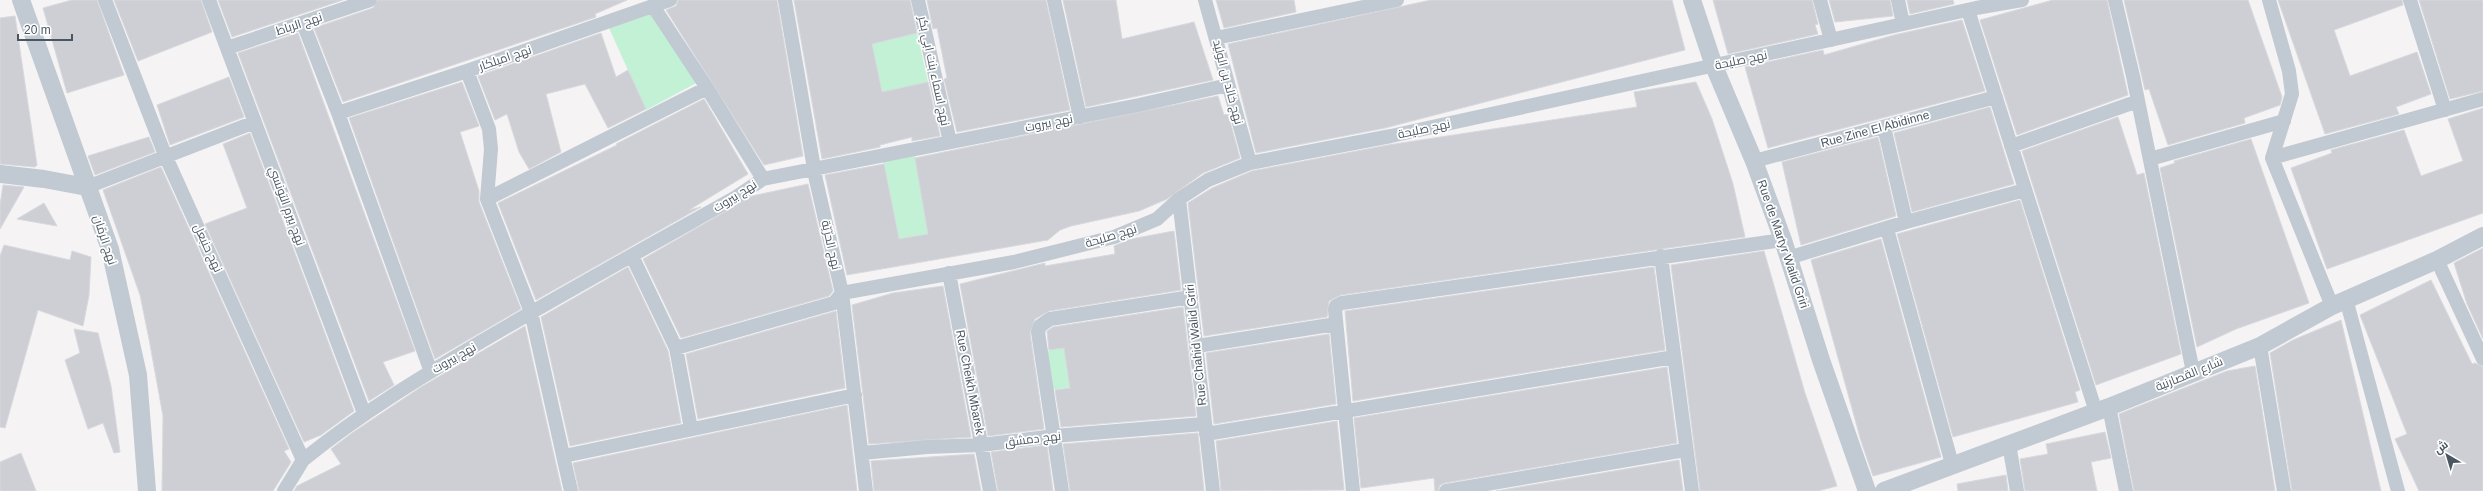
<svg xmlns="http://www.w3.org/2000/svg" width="2483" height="491" font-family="Arial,Cairo,sans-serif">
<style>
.green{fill:#c3f1d5}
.building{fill:#cdcfd5;stroke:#d7d9de}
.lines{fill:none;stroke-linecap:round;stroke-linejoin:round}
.minor{stroke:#c1cad2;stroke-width:14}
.tertiary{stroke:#c1cad2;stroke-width:18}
.labels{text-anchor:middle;stroke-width:3.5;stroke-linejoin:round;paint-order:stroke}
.street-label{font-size:12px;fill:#4a5661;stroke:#fff}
</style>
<rect width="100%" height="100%" fill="#f5f3f3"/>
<path class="green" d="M650,12L698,82L646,110L609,28Z
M917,33L928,82L882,92L872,44Z
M915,156L928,234L898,239L883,162Z
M1064,348L1075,387L1050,390L1045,351Z"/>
<path class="building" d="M72,0H97L124,75L67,93L43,8Z
M114,0H201L212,32L138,61Z
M218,0H343L232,37Z
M378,0H627L595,14L596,17L343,102L314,28L373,8Z
M678,0H777L803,156L764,165L666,10L676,6Z
M794,0H910L917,33L872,44L882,92L928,82L940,136L912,141V137L880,145V147L822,159Z
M927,0H1046L1070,110L957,132L944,79L947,78L937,28L933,29Z
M1063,0H1116L1122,39L1194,22L1213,80L1086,107Z
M1216,0H1294L1296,12L1224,28Z
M1431,0H1672L1685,50L1385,128L1256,153L1228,44Z
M1713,0H1812L1818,24L1815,25L1818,34L1728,54Z
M1829,0H1890L1893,16L1835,22Z
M1907,0H1953L1954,4L1910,14Z
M2053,0H2107L2128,95L2017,135L1980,20Z
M2124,0H2248L2282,97L2280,105L2244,118L2245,123L2168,145L2149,89L2145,90Z
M2278,0H2402L2403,5L2334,30L2350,76L2417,52L2431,94L2396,107L2399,114L2325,134Z
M2419,0H2483V91L2450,99Z
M15,16L37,165L35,167L0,164V18Z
M1962,20L1985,91L1768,148L1745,67L1823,50L1824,55L1894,35Z
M298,33L415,351L383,362L394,385L369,401L238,53Z
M601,33L616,77L628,70L646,109L608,128L585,84L546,94L561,152L529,169L519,152L507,114L495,120L478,76Z
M229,77L244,117L170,145L157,105Z
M462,82L479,126L460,132L479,191V202L521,309L435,359L349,118Z
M1696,82L1712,119L1733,184L1745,237L1341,295L1329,301L1327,317L1204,336L1188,203L1212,188L1252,171L1388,145L1637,107L1634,92Z
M1218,96L1224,115L1228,114L1240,158L1203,173L1167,199L1139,211L1071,226L1060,230L1048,240L847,275L825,175L884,164L899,239L928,234L915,158Z
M704,99L748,174L689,210L701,207L536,300L498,203L617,145L616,144Z
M1990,107L2014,184L1912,212L1894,133Z
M2483,108V213L2327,269L2291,168L2332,153L2331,150L2404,130L2421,176L2463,161L2448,119Z
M2118,117L2137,175L2144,173L2181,354L2096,385L2022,151Z
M250,133L354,411L321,435L304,442L205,224L247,208L223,144Z
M149,137L155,152L95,175L88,156Z
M1878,137L1896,216L1801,245L1782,162Z
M2251,139L2309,303L2236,329L2197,347L2160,168L2175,163L2174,161Z
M161,167L289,449L284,451L291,462L273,491H162L163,416L149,339L140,295L103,190Z
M808,184L833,291L829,296L681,338L643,259L752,196Z
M3,185L24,187L0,229V205Z
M2020,200L2080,390L2075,392L2078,402L1953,437L1897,234Z
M44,203L57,226L17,219Z
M1174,231L1181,290L1049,311L1035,319L1030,333L1044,429L988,436L960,284L1045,263V266L1115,254L1114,246L1131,239Z
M1881,239L1941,457L1873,476L1861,441L1811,260Z
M4,245L70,260L72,251L91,257L89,295L83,326L38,310L5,428L0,427V256Z
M2483,248V339L2467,304L2454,263Z
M1764,251L1805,393L1837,486L1818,491H1700L1671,265Z
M628,267L668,351L681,423L570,446L541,317Z
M1654,267L1665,350L1353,401L1345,311Z
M2431,280L2472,364L2475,363L2483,367V491H2419L2395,439L2407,434L2360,315Z
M943,286L971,437L869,444L852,305L893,293Z
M1183,307L1196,416L1061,427L1055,390L1070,388L1064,348L1049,350L1047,331L1053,327Z
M836,311L845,388L698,419L686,354Z
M2341,320L2381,491H2292L2270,353L2293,340Z
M525,326L562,491H294L297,486L341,464L331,449L352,433L421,387Z
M74,329L98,333L111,386L120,452L114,453L103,423L88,429L65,360L80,353Z
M1329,334L1336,404L1214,424L1206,353Z
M2255,366L2275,491H2134L2119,414L2227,371Z
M1667,367L1677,443L1445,483L1440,485L1438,491H1435L1434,478L1361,488L1354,418Z
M847,405L857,491H579L573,463Z
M1337,421L1344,490L1221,491L1216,441Z
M2105,432L2111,458L2091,462L2097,491H2025L2020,459L2048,454L2046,444Z
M1198,433L1204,491H1070L1063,444Z
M1047,445L1053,491H998L991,452Z
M21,453L36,491H0V462Z
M974,454L981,491H874L871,461Z
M1679,460L1683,491H1496Z
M2006,475L2008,491H1958L1957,484Z"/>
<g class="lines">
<path class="minor" d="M105,0L165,155L303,460L284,491
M209,0L364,413
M785,0L816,180L842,293L866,491
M918,0L950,142
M1054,0L1080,117
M1205,0L1250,163
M1820,0L1831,40
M1898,0L1903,24
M2115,0L2133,76L2193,372
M2269,0L2289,71L2292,94L2272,158L2332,306
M2410,0L2445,110
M653,6L707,88
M1968,10L2096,412
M303,23L338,113L431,372
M1216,38L1397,0
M227,48L370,0
M467,71L489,129L491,149L487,199L531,312L571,491
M338,113L467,71L670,0
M1884,127L1906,222
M2011,146L2138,101
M2272,158L2483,99
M2150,159L2284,121
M1754,161L1996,97
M87,187L255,122
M487,199L707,88L763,179
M1179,199L1213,491
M1887,229L1952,464
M632,256L676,348L691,429
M1661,256L1692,491
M1788,258L1906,222L2025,190
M2437,260L2483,359
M949,273L990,491
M2346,299L2398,491
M1197,346L1336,324
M2260,346L2284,491
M676,348L834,303L842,293L1014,262L1114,237L1157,219L1179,199L1208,180L1250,163L1391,136L1976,8L2022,0
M2109,407L2126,491
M1206,434L1674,357
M2009,444L2017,491
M862,453L927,447L981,445L1054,436L1204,424
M564,456L855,395
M303,460C361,413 424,375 489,337C571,289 654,243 736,197L763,179L1139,105L1228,85
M1062,491L1038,332L1040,326L1050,319L1191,297
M1353,491L1335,310L1336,306L1342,303L1783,240
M1446,491L1685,450"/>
<path class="tertiary" d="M21,0L110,249L138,375L147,491
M1692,0L1714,66L1754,161L1783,240L1821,360L1867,491
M0,174L44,179L87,187
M1884,491L2109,407L2260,346L2332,306L2437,260L2483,236"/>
</g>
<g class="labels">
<g class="street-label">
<text transform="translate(299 24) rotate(-18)" y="4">نهج الرباط</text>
<text transform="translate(505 58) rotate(-19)" y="4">نهج اميلكار</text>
<text transform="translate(1741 60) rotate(-12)" y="4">نهج صليحة</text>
<text transform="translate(934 71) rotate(78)" y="4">نهج اسماء بنت ابي بكر</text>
<text transform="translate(1228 82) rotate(75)" y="4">نهج خالد بن الوليد</text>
<text transform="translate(1049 123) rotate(-11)" y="4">نهج بيروت</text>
<text transform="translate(1424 129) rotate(-12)" y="4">نهج صليحة</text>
<text transform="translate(1875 129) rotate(-15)" y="4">Rue Zine El Abidinne</text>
<text transform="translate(735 196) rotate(-32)" y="4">نهج بيروت</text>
<text transform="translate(287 206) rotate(70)" y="4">نهج بيرم التونسي</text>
<text transform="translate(1111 236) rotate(-17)" y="4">نهج صليحة</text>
<text transform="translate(105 240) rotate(72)" y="4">نهج الرمّان</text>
<text transform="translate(1783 244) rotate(71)" y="4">Rue de Martyr Walid Griri</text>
<text transform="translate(831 245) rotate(77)" y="4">نهج الحرّيّة</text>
<text transform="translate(208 248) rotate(65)" y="4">نهج حنبعل</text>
<text transform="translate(1196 345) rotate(-96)" y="4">Rue Chahid Walid Griri</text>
<text transform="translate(454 358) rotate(-30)" y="4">نهج بيروت</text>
<text transform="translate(2189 374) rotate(-22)" y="4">شارع القصارنية</text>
<text transform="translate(970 382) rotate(79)" y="4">Rue Cheikh Mbarek</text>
<text transform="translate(1033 439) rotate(-7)" y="4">نهج دمشق</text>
</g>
</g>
<g transform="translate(2447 455) rotate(322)" stroke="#ffffff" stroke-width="3" paint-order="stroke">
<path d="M0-3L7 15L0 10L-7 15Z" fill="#4a5661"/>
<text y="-6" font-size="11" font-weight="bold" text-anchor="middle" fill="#4a5661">ش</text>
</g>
<path d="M18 34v6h54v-6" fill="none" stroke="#4a5661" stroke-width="2"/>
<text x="24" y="34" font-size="12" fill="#4a5661" stroke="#ffffff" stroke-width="3" paint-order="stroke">20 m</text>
</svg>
